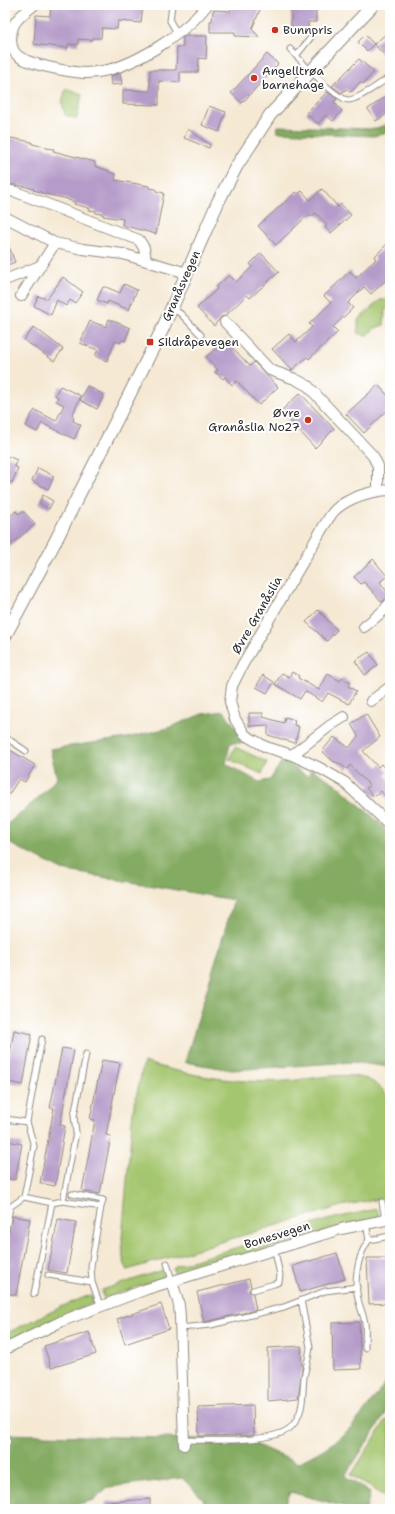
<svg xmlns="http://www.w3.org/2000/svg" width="395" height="1514" font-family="'Shantell Sans',sans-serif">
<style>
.green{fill:#a5c66f;stroke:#68784d}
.forest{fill:#84ab62;stroke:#586b46}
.building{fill:#b59bc9}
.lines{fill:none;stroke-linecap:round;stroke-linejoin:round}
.service-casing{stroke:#908a80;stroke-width:7}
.minor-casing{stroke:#908a80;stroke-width:12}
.tertiary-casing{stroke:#908a80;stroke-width:14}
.service{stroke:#fff;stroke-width:5}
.minor{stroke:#fff;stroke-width:10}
.tertiary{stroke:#fff;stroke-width:12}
.poi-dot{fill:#c8321e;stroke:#fff;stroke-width:1.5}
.labels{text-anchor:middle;stroke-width:4;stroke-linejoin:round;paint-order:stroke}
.poi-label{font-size:12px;fill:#2b2b2b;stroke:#fff;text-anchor:start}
.street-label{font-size:12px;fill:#2b2b2b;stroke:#fff}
</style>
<rect width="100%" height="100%" fill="#fff"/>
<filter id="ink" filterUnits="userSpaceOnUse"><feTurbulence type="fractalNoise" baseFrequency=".025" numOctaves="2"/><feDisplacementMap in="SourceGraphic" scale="8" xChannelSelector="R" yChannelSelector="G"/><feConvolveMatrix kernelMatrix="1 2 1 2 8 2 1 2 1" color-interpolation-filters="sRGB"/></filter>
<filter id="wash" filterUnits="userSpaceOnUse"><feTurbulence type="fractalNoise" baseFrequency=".012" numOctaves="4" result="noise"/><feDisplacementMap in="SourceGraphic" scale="16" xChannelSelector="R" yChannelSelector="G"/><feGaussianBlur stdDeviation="0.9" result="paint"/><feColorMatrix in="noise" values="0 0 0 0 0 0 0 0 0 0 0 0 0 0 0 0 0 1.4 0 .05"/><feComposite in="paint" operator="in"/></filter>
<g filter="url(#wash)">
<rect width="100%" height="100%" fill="#f5e9d4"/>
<path class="green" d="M66,88L82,94L77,119L65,115L62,102Z
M380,300H387L390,303V306L385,311L384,325L375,328L367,336L358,333V320Z
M235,747L267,762L262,774L229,759Z
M144,1062C190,1076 238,1084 286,1081C310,1080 335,1072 359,1077C372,1079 383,1088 390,1099V1197L341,1206L127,1270L123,1259L122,1238L133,1110Z
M376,1209L378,1211L379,1217L175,1275L173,1268L175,1266L331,1219Z
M163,1270L166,1277L105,1298L103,1297L102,1290Z
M90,1295L92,1296L94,1303L53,1320L5,1344V1334L63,1306Z
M386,1420L390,1422V1500L351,1475Z"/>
<path class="forest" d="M390,123V132L374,136L277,132L278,126L374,129Z
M224,711L247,743H230L226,764L259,782L270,780L283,759C293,766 297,771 308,776L311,769L336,784L381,824L390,836V1067L352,1062L232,1070L185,1062L234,900L62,870L5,841V826L36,800L57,778L50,749L127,738L168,728L202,714Z
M390,1377V1411L386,1413L345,1476L370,1493L366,1509H354L290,1492L284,1509H203L204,1500L182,1478L109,1487L94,1500L64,1508L46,1503L44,1509H5V1434L199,1439L242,1438L297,1463C314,1455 331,1446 345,1433C362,1417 376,1395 390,1377Z"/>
<g id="blocks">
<path class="building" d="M51,5H143L141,23L118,21L117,29L102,28L101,38H92V40L78,39V45L68,44V48L34,44L36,15L50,16Z
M231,5H262L252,29L259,37L235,36V32H210V21H212L213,10L231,11Z
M291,5H316V22H308V31L291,30Z
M386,34L390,38V61L374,44Z
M365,35L374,44L367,51L358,42Z
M185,36H207L206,59L199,58L198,72H180V82L159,81V105L123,104V90L150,91V70H176L177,47H183V37Z
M267,54L278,64L242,103L231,93Z
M359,59L374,72L363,84L360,82L352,91L350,92L346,89L342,93L332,86Z
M120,73L122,84L111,85L110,76Z
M327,92L337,99L334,102L342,111L333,121L326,115L318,124L306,113Z
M390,94V112L376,121L368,109Z
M209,106L226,112L219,132L202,125Z
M188,129L210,145L209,148L184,138Z
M5,137L32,142V144L46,147V148L54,149L53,151L95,162V166L109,171V172L116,174L115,180L149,186V188L156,189V191L164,193L156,234L122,225L123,219L103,216V214L96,213V211L89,210V208L74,204L75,202L68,200V199L41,193V192L33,190L34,189L27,187L5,183Z
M322,189L338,207L341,204L351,215L331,233L325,227L327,225L316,213L311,217L309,214L276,245L258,226L296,192L298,194L302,191L310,200Z
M5,239H6L15,262L5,266Z
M390,241V285L385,281L371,294L364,287L348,303L353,308L333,327L338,332L309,359L307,357L292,370L272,349L289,334L296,342L312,327L309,324L331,303L324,296L350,271L356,278L376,259L374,257Z
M261,253L279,272L250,298L247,295L225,316L221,317L214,326L197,308L217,289L216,287L229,275L236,282L252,267L250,264Z
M63,277L83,292L75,303L70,300L66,306L57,300L51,315L34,306L38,296L47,299Z
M124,284L137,290L129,310L108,301L107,304L97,300L103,287H106L120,293Z
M109,319L130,328L125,341L122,340L120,343L115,341L107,361L95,356L98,350L80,343L90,321L106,327Z
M34,327L63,349L54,361L24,340Z
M225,340L250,366L254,362L278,387L259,405L237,381L232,385L225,377L223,379L215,372L218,370L206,357Z
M378,385L390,398V408L364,433L346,414Z
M60,386L81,396L72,416L74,418L73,421L81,425L74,439L42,423L37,432L26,426L32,414L35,410L56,421L64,405L56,401L58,397L55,395Z
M87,386L104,395L97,409L80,400Z
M300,393L334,429L315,448L281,411Z
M5,455L17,460L14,466L18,468L12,483L8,481L5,487Z
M38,468L54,476L48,489L32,481Z
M43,495L53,501L49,509L39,503Z
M16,511L18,514L21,512H24L35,524L5,550V520Z
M373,559L387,576L380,582L390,596L382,602L364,582L361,584L354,577Z
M318,610L337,630L327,641L306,622Z
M369,652L378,665L365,675L355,661Z
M292,672L299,676L298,678L319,690L328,674L340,681L342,678L350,683L348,686L356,691L349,704L328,693L322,702L305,691L300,699L275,684L282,673L289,677Z
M263,675L274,682L267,693L256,687Z
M249,713H263V717L284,723L285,717L295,720L294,725L299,727L295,743L268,735V725L249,726Z
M366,714L380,737L363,751L378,767L381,764L388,772L385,775L390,780V802L381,791L374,797L366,788L370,786L350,765L347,769L338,763L333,761L322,751L334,737L349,748L358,736L351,724Z
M5,747L35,765L25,782L19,779L5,800Z
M14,1030L32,1034L23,1085L5,1081Z
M62,1048L74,1050L60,1125L65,1126L55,1186L40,1183L54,1108H50Z
M102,1060L120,1063L106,1135L111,1136L100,1194L82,1191L95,1120L90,1119Z
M8,1141L22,1144L15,1180L5,1178V1158Z
M12,1216L30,1219L16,1295L5,1293V1251Z
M58,1219L76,1222L67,1273L48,1270Z
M337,1253L345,1279L300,1292L293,1266Z
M367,1258H390V1303L369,1304Z
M249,1279L251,1287L249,1291L253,1294L256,1310L204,1322L197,1292Z
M161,1304L169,1329L125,1344L117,1319Z
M359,1322L361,1369L333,1370L332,1323Z
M89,1332L96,1354L51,1368L44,1346Z
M301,1346L302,1369L298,1398L268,1401V1348Z
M253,1405L254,1435L199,1436L198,1407Z
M150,1499V1509H106V1502Z"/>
</g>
</g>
<g filter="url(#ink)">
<use href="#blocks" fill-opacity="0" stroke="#908a80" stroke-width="1"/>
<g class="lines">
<g class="service-casing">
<path id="service" d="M172,5L170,21L177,33
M290,49C300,60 336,100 349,100C360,99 380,83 390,77
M296,56L312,36
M172,308L181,314L201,335
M5,737L26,751
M5,1119L27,1122
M72,1194L103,1200L101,1207
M24,1197L34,1146L27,1122L42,1039
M63,1201L76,1132L74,1116L86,1054
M382,1202L385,1220
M366,1224L369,1240L390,1236
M5,1235L10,1207L24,1197L52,1203L63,1201L101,1207L91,1266L92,1282
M167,1263L172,1281
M48,1275L92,1282L100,1305
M253,1290L274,1284L279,1282L280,1275L276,1256
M34,1294L52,1203
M180,1328L211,1325L284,1307L325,1291L357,1287
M365,1348C365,1340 366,1331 365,1323C363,1313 358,1303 357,1293C354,1276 359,1253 369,1240
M185,1440C208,1440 276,1444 292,1426C305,1411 302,1394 304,1377C306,1367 309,1357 310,1347L301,1300"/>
</g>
<g class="minor-casing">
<path id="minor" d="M34,5C27,11 16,18 13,27C10,35 10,49 17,55C28,65 70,72 85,73C91,73 97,72 103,71C136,65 187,32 207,5
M5,190L16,192L139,240L144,248L146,260
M5,217L55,243L83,249L123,254L187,273
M5,280L40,266
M21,296L55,243
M225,322L270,370L295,379L308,386L373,456L378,466V490
M390,490C371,491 349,497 335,510C330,515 326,523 322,529L243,664L232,686L230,702L235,719L245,735L266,747L292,755L318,767L344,782L390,825
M364,627L382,612L390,603
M371,701L390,687
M292,755L331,725L344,717
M172,1281L179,1305L180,1317L184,1445
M5,1349L62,1321L147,1289L341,1229L390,1219
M5,1441V1442"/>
</g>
<g class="tertiary-casing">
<path id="tertiary" d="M5,636L56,540L163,328L218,202L236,167L270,115L373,5"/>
</g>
<use href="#service" class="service"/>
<use href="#minor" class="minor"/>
<use href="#tertiary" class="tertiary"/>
</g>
</g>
<g class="poi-dot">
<circle cx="275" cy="30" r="4"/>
<circle cx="254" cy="78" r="4"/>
<rect x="146" y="338" width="8" height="8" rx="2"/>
<circle cx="308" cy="420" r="4"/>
</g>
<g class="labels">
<g class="poi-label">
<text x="283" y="34">Bunnpris</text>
<text x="262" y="75">Angelltrøa<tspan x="262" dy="14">barnehage</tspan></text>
<text x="158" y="346">Sildråpevegen</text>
<text x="300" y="417" text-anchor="end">Øvre<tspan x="300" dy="14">Granåslia No27</tspan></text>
</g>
<g class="street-label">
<text transform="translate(181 286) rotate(-66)" y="4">Granåsvegen</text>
<text transform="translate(257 615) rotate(-60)" y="4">Øvre Granåslia</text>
<text transform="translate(277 1235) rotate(-17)" y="4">Bonesvegen</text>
</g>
</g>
<rect width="395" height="1514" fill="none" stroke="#fff" stroke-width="20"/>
</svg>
